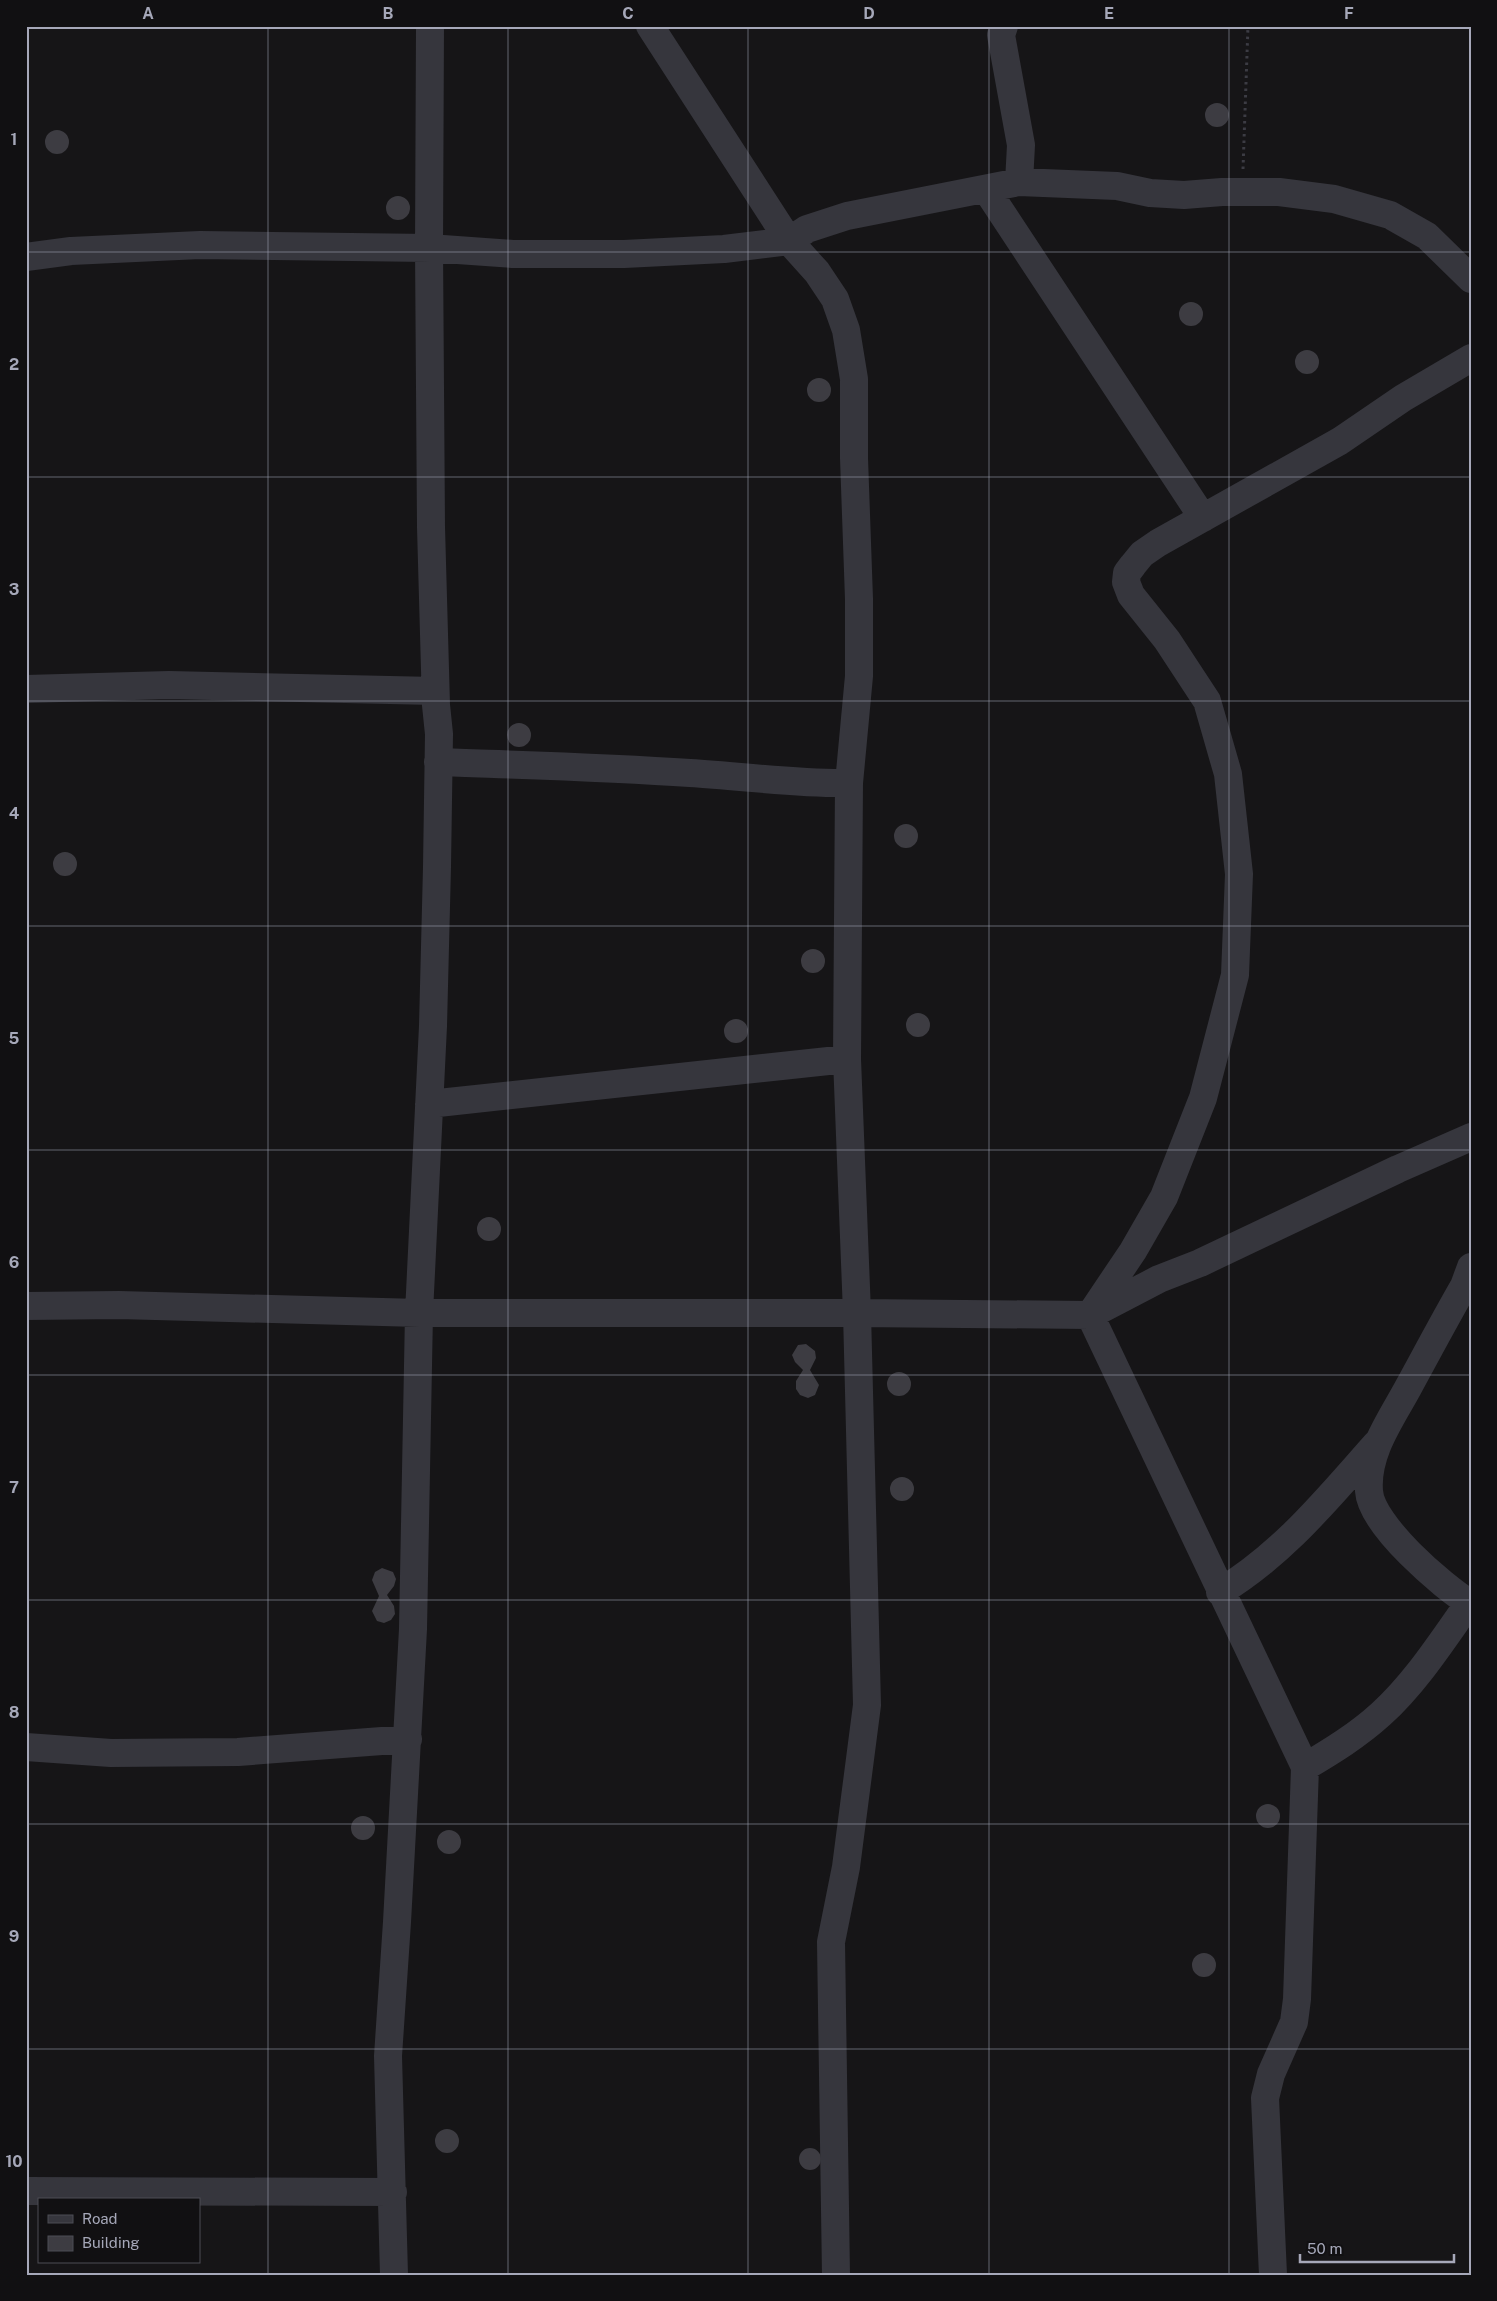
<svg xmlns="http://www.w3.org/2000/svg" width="1497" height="2301" font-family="'Public Sans',sans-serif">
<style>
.building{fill:#3d3c42}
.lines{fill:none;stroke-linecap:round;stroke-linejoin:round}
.path{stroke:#3c3c44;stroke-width:3;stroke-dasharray:2.5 4;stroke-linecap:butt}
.minor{stroke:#36363d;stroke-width:28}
.grid{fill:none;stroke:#a6a8b9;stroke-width:1;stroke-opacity:0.55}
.neatline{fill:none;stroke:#a6a8b9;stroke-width:2}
.grid-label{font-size:16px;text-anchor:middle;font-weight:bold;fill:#a6a8b9}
</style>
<rect width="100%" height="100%" fill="#161517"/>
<path class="building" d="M1205 115a12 12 0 1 1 24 0a12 12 0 1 1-24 0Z
M45 142a12 12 0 1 1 24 0a12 12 0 1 1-24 0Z
M386 208a12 12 0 1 1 24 0a12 12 0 1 1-24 0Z
M1179 314a12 12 0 1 1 24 0a12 12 0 1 1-24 0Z
M1295 362a12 12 0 1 1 24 0a12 12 0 1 1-24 0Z
M807 390a12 12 0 1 1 24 0a12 12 0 1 1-24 0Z
M507 735a12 12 0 1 1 24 0a12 12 0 1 1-24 0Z
M894 836a12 12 0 1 1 24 0a12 12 0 1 1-24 0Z
M53 864a12 12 0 1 1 24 0a12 12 0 1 1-24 0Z
M801 961a12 12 0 1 1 24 0a12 12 0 1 1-24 0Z
M906 1025a12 12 0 1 1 24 0a12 12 0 1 1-24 0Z
M724 1031a12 12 0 1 1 24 0a12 12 0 1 1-24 0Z
M477 1229a12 12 0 1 1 24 0a12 12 0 1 1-24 0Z
M806,1344L815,1351L816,1358L810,1370L819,1385L815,1395L808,1398L800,1395L796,1389V1381L803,1370L795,1362L792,1355L798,1345Z
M887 1384a12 12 0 1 1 24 0a12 12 0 1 1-24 0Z
M890 1489a12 12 0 1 1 24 0a12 12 0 1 1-24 0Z
M382,1568L393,1572L396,1579L394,1586L387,1595L394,1606L395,1614L391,1620L384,1623L377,1621L372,1611L379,1596L372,1580L375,1572Z
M1256 1816a12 12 0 1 1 24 0a12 12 0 1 1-24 0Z
M351 1828a12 12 0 1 1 24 0a12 12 0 1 1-24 0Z
M437 1842a12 12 0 1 1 24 0a12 12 0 1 1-24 0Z
M1192 1965a12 12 0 1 1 24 0a12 12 0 1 1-24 0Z
M435 2141a12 12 0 1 1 24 0a12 12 0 1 1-24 0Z
M799 2159a11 11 0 1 1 22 0a11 11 0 1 1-22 0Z"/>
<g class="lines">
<path class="path" d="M1243,169L1248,26"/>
<path class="minor" d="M650,26L789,241L817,272L835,299L846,330L854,379V458L859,599V676L849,783L847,1059L857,1313L867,1705L846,1867L831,1942L836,2275
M1004,26L1001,35L1021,145L1019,182
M986,189L1203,518
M26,257L71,251L200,245L429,248L513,254H624L724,249L789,241L807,229L847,216L1019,182L1117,186L1150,193L1184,195L1222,192H1279L1334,199L1390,215L1427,236L1471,279
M26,689L169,685L435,691
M438,762C522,765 606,767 690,773C743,776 795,784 849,783
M429,1104L847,1059
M1471,1267L1464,1286C1445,1319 1427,1353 1409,1386C1392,1418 1366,1452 1369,1491C1371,1525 1442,1586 1471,1604
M26,1306L119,1305L419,1313H857L1090,1315L1159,1279L1200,1263L1398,1169L1471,1137
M1092,1312L1133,1251L1164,1197L1203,1098L1235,975L1239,874L1228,774L1207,701L1167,640L1131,595L1126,582L1127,573L1133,565L1142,554L1158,543L1340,441L1403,398L1471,358
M1090,1315L1305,1767L1297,1999L1294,2022L1271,2074L1265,2098L1273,2275
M1220,1592C1284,1553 1327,1499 1376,1444
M26,1747L111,1753L238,1752L408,1739
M1305,1767C1332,1751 1358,1735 1381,1714C1416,1682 1442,1641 1469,1603
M26,2191L393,2192
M394,2275L388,2056L397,1922L413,1629L419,1313L433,1026L437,867L439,734L436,705L431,527L429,248L430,26"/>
</g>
<path class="grid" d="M268,26V2275M508,26V2275M748,26V2275M989,26V2275M1229,26V2275M26,252H1471M26,477H1471M26,701H1471M26,926H1471M26,1150H1471M26,1375H1471M26,1600H1471M26,1824H1471M26,2049H1471"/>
<rect width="1497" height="2301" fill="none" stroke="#111012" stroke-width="55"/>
<rect x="38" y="2198" width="162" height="65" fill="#111012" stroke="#4d4d55"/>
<rect x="48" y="2215" width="25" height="8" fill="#36363d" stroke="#4d4d55"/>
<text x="82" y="2224" font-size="15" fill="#a6a8b9">Road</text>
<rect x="48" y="2236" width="25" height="15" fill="#3d3c42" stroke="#4d4d55"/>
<text x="82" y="2248" font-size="15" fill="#a6a8b9">Building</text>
<path d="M1300 2254v8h154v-8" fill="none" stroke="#a6a8b9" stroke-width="2.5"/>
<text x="1307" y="2254" font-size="15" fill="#a6a8b9" stroke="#111012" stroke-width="4" paint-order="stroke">50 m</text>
<rect x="28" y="28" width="1442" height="2246" class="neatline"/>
<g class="grid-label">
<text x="148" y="19">A</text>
<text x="388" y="19">B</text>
<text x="628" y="19">C</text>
<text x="869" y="19">D</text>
<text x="1109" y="19">E</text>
<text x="1349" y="19">F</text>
<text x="14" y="145">1</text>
<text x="14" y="370">2</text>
<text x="14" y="595">3</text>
<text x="14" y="819">4</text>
<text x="14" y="1044">5</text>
<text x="14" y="1268">6</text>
<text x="14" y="1493">7</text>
<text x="14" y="1718">8</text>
<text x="14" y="1942">9</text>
<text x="14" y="2167">10</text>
</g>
</svg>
